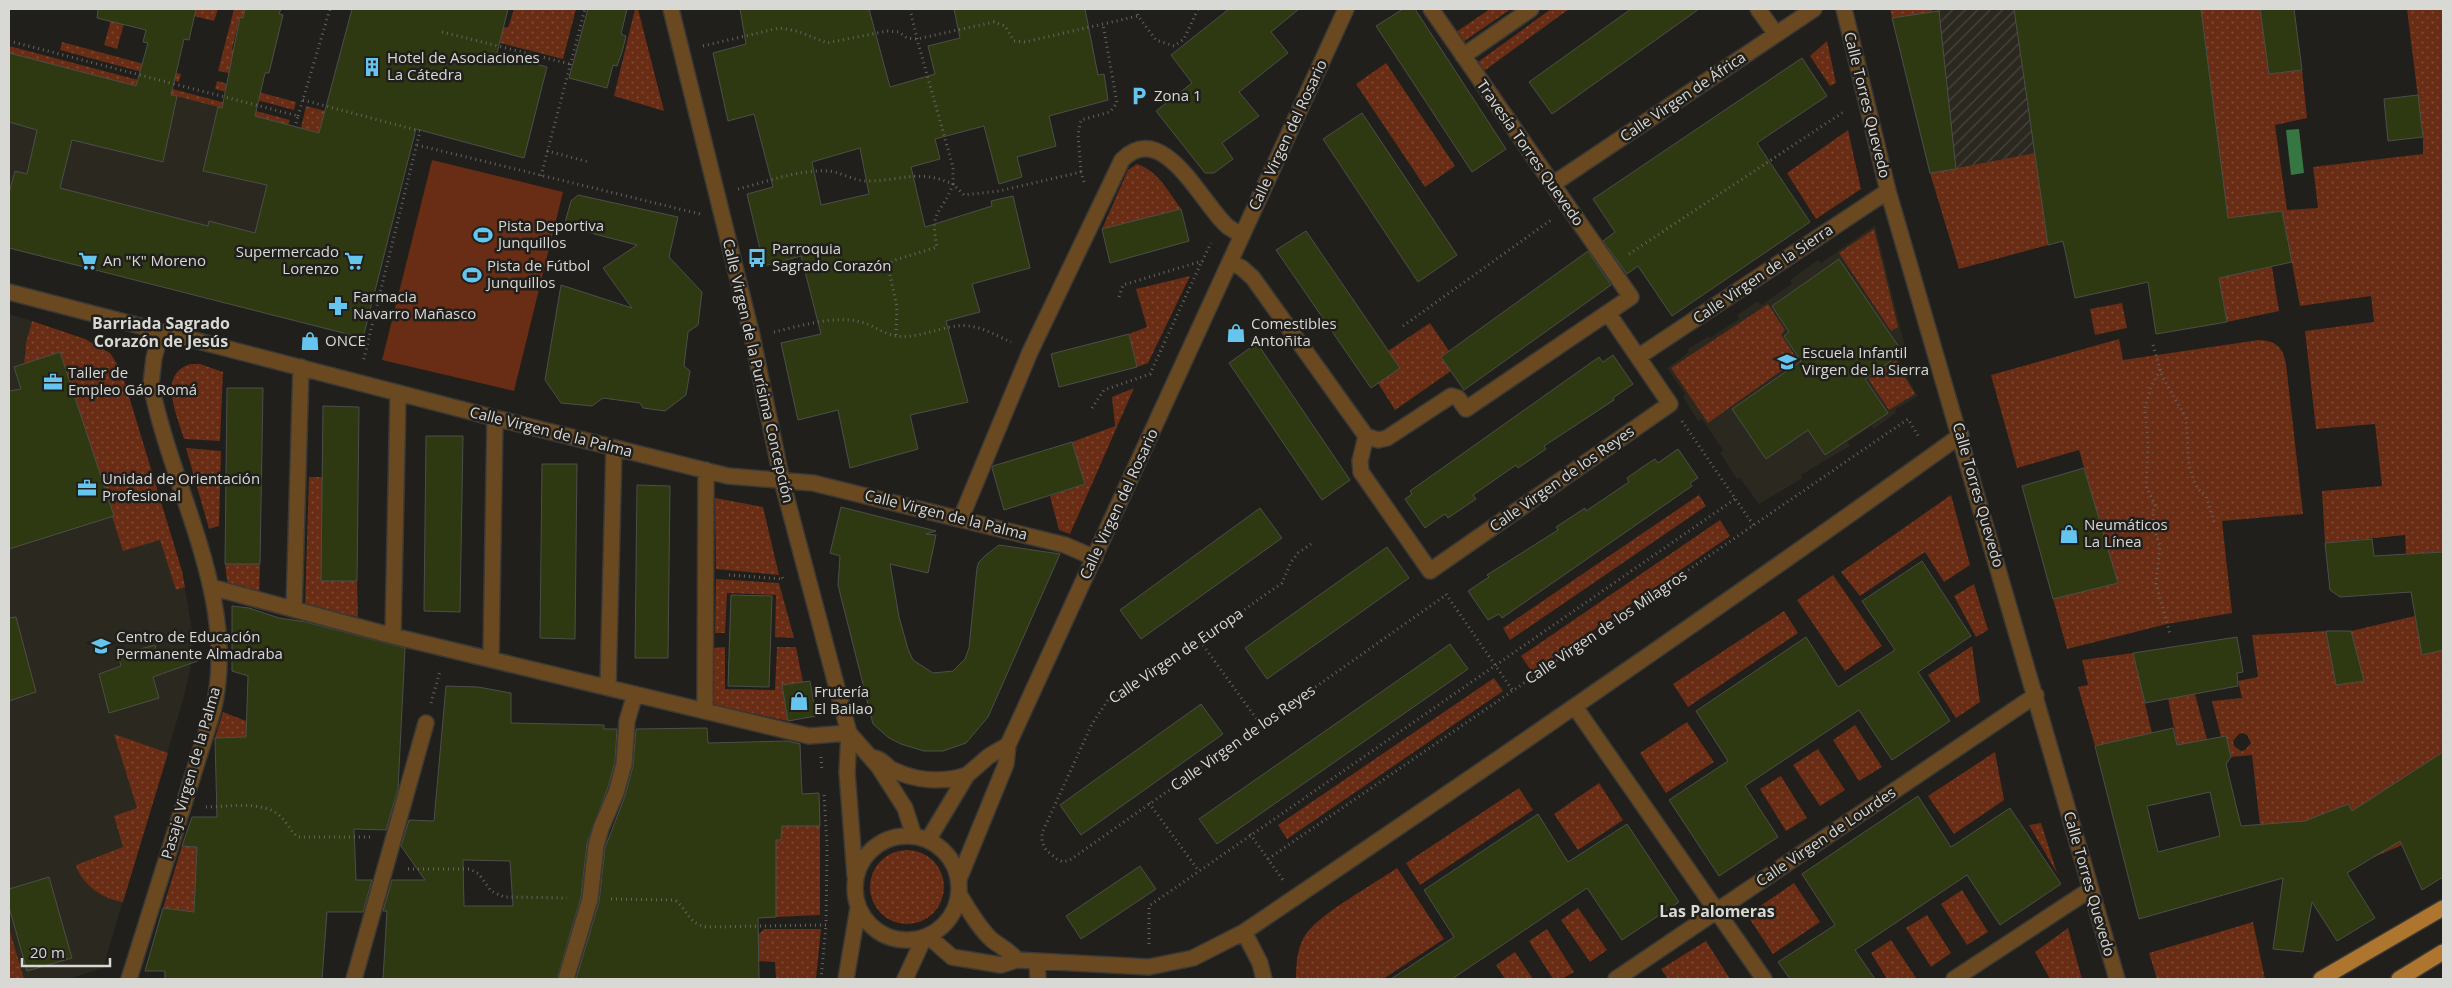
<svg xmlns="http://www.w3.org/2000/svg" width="2452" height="988" font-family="'Open Sans',sans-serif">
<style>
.built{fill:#2a281f}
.industrial{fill:url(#industrial-furrows)}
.grass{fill:url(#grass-dots);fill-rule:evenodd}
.garden{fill:#692c14}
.water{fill:#367643}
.building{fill:#2f3911;stroke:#4c4e4a;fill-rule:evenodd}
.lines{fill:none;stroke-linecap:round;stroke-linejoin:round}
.minor-casing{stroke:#3a3936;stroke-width:18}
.major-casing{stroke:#3a3936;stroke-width:18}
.path{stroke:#656461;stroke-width:3;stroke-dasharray:1 4;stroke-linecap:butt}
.minor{stroke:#6b4920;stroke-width:15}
.major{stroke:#ae752f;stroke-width:15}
.labels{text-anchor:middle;stroke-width:5;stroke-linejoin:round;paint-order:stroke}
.poi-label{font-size:15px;fill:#d8d8d5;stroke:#201f1c;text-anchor:start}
.street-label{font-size:15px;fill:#d8d8d5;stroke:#201f1c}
.neighbourhood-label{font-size:16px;font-weight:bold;fill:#d8d8d5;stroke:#201f1c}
</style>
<defs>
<pattern id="industrial-furrows" width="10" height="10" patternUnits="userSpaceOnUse" patternTransform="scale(1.25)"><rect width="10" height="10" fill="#2a281f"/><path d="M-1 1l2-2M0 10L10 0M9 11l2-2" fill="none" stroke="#48463f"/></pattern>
<pattern id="grass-dots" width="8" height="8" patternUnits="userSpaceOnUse" patternTransform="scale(1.25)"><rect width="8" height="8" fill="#692c14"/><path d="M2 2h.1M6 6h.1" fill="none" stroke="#7e4a35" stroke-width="1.8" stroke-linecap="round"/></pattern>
</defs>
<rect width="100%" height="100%" fill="#201f1c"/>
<path class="built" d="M9,53L409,155L363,338L9,248Z
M1875,225L1905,347L1901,349L1902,354L1897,357L1908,374L1906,376L1918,396L1895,410L1896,413L1874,429L1872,426L1848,442L1850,446L1801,475L1803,478L1759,504L1740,478L1737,479L1720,453L1723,450L1702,419L1698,421L1683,397L1685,394L1667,368L1689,352L1688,349L1709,336L1710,338L1739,319L1737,315L1758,301L1761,305L1792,284L1790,280L1818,260L1821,263Z
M9,314L32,321L24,354L60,352L106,495L164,515L182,571L192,630L193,657L183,700L103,968L69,979H9Z"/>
<path class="industrial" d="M1932,9H2201L2223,182L2137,231L2064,247L2060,242L2048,245L2035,153L1930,173L1892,18L1932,12Z"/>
<path class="grass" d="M114,9H128L117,49L104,45Z
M196,9H218L214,21L194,16Z
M234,9H245L243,18L240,17L232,49L235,50L229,73L218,71Z
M514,9H576L563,59L437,27L441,11L508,28Z
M635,9H638L664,111L614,96Z
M1490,9H1511L1463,42L1456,32Z
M1551,9H1569L1484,71L1478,62Z
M1890,9H1932V12L1892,18Z
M2201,9H2260L2269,74L2302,70L2307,118L2275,125L2287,210L2318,208L2313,167L2423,154V137L2407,9H2443V552L2406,554L2405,535L2325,543L2322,491L2382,486L2375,424L2316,429L2305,331L2374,322L2371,296L2300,306L2282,211L2228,218L2249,255L2252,271L2272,267L2279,311L2227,322L2208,221L2223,182Z
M1827,41L1836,83L1830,86L1810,56Z
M62,42L181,74L179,82L60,50Z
M9,46L290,120L288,125L9,53Z
M1386,63L1455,166L1425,187L1356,84Z
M217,81L296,102L294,110L215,89Z
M306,106L414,134L388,151L301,128Z
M1848,130L1861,189L1816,219L1787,173Z
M2035,153L2048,245L1959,269L1930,173Z
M1137,164C1158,171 1169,192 1181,209L1102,229L1128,170Z
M1874,229L1898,327L1891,331L1839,253Z
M1190,276L1148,363L1137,367L1129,334L1147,327L1136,289Z
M2122,303L2127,328L2095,335L2090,309Z
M1768,304L1785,330L1781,334L1795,356L1791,364L1708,423L1671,368Z
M32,321L85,339L110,353L121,370L182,571L185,587L176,590L160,540L123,551L60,353L24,364L26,343Z
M1430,323L1449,351L1441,357L1451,371L1395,410L1378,383L1399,368L1388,351Z
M2119,339L2123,360L2259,340C2276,341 2283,347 2286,364L2303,514L2222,521L2232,613L2167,624L2067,649L2053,599L2117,582L2079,450L2017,468L1991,375Z
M1896,360L1906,373L1904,375L1915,394L1889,410L1868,379Z
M191,364H200L223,372L220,441L184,439C177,416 157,373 191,364Z
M1134,388L1070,534L1059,530L1050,496L1085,484L1072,442L1115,426L1112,397Z
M186,448L221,451L219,526L209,529Z
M309,477H323L322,581H357L358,617L305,605Z
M1699,495L1706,506L1510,640L1503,628Z
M1951,495L1970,565L1944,582L1925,552L1860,596L1841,572Z
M715,498L763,507L779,575L716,569Z
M1720,520L1730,536L1532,672L1521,656Z
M225,564H260L259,595L228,587Z
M1833,575L1882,646L1845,671L1797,600Z
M716,579L779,583L794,638L775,637L776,595L727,593L725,633H715Z
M1974,584L1988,630L1976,637L1954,596Z
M1784,611L1798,633L1688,707L1673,684Z
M2415,616L2423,654L2443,650V752L2379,794L2402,845L2372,858L2348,804L2334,852L2260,825L2252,755L2231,757L2226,736L2221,737L2212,701L2242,698L2238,681L2258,677L2252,635L2326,631L2336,684L2364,681L2351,631ZM2243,733L2247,735L2251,743L2245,750L2241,751L2234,746L2233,741L2239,734Z
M1972,646L1980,702L1956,718L1928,675Z
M725,647V689L775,690L777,647H796L803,682L782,686L788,721L714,705V648Z
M2133,653L2152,733L2095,746L2078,687L2088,685L2082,660Z
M1494,678L1503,691L1287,839L1278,825Z
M2195,694L2214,766L2180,759L2168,698Z
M223,712L246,721V724L260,726L259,737L215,738Z
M1687,722L1714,762L1666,793L1640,753Z
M1855,725L1882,767L1859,781L1833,740Z
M114,734L168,753L123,902C104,900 81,884 76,865L123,847L114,816L137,808Z
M1818,749L1845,790L1820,806L1793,765Z
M1995,752L2004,800L1954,834L1928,796Z
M1781,776L1807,818L1786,831L1760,789Z
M1599,783L1623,820L1578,850L1554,814Z
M1519,788L1533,810L1420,885L1406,863Z
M2041,823L2057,873L2029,825Z
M782,826H820V915L776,917V840L781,839Z
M182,846L197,847L194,912L163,908Z
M870 887a37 37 0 1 1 74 0a37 37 0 1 1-74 0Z
M1397,868L1444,939L1383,979H1296C1296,965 1297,946 1306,934C1321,913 1374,884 1397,868Z
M1794,883L1820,922L1773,954L1747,915Z
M1962,890L1988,932L1967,945L1941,904Z
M1578,908L1607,950L1590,962L1561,920Z
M1927,915L1951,953L1931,967L1906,928Z
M2253,922L2265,979H2157L2149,953Z
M9,928L24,979H9Z
M2068,928L2082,979H2050L2035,952Z
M764,929H821L816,979H776L775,962L759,961L758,935Z
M1547,929L1574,972L1562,979H1553L1529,941Z
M1891,940L1916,978L1913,979H1887L1871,953Z
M1706,941L1730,979H1668L1661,969Z
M1515,952L1533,979H1505L1496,965Z"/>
<path class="garden" d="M432,160L563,192L514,391L382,360Z"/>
<path class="water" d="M2299,129L2304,173L2291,175L2286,130Z"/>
<path class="building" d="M98,9H196L189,40L184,39L171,95L177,96L163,162L72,140L60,188L208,226L209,221L255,233L267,185L203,171L218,107L222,108L240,17L243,18L245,9H281L279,14L283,15L269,73H265L255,116L319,133L352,9H508L497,53L547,67L524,158L416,129L363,338L9,248V193L15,171L27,174L37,130L9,122V53L136,86L148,43L143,42L146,30L97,18Z
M588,9H627L621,34L626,36L622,52L617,66L613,65L607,88L569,78Z
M740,9H869L890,87L935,74L928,46L960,38L954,9H1085L1098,75L1104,74L1108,100L1049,116L1056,146L1017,157L1022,177L999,184L984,126L935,139L940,159L911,167L925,227L992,206L991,201L1013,196L1030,268L972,284L980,312L946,321L968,402L910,415L918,449L850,468L838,410L798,420L781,343L821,334L801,256L764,266L747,194L773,187L754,114L728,121L713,53L746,44ZM860,148L869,194L821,205L812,162Z
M1229,9H1299L1271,32L1288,53L1239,92L1259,116L1222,143L1233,159L1214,173H1205L1156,111L1192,83L1171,55Z
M1403,9H1415L1506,149L1472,172L1376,26Z
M1631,9H1699L1552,114L1529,82Z
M2014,9H2201L2228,218L2282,211L2292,262L2219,278L2227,322L2156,334L2148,282L2075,298L2063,241L2048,245Z
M2260,9H2294L2302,70L2269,74Z
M1939,11L1956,169L1930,173L1892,18Z
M1802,58L1827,96L1757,143L1810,222L1672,316L1638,266L1627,274L1603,241L1615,232L1593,199Z
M2418,95L2423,137L2388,141L2384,99Z
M1362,113L1457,255L1418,282L1323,139Z
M578,195L678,217L669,257L702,292L698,325L688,332L684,366L690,371L686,395L665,411L643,408L640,403L603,398L592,406L561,403L545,380L561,285L632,308L603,268L637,245L564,226L571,201Z
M1181,209L1189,241L1110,263L1102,229Z
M1306,231L1400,368L1371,388L1276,250Z
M1588,251L1611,285L1464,390L1441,357Z
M1839,259L1903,353L1865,379L1888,413L1825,455L1808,430L1766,459L1732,409L1801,361L1784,336L1789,332L1772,306Z
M1129,334L1137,367L1059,387L1051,354Z
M1257,343L1350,480L1322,500L1229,363Z
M60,352L114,516L9,549V391L21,389L14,367Z
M1613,355L1633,384L1613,398L1614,400L1544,446L1546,449L1518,468L1516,465L1473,495L1476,499L1448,518L1445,514L1425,528L1405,499L1412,494L1410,491L1599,357L1603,362Z
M227,388H263L260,564H225Z
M323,406L359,407L357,581H321Z
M426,436H463L460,612L424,611Z
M1072,442L1085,484L1004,510L992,468L993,466Z
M1678,449L1698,478L1690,483L1692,486L1502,618L1499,614L1488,620L1468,591L1489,577L1487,575L1558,530L1556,527L1585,508L1586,511L1629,482L1627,478L1644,466L1655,459L1658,463Z
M542,464H577L575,639L540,638Z
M2084,468L2118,583L2053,599L2022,486Z
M637,485L670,486L668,658H635Z
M841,507L936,531L926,534L936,535L928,573L890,564L899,617L908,649L913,660L933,673L953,671L965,659L969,648L977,568L979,562L986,555L999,545L1060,554L988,717L966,743L943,751H924L901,744L889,738L873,724L838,585L840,556L830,553Z
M1260,508L1282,538L1141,639L1120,610Z
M2372,539L2374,556L2443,552V650L2422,655L2411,592L2340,597L2330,590L2325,543Z
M1387,547L1409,578L1267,679L1245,648Z
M1922,561L1971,636L1918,672L1950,721L1892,760L1859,710L1745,786L1778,837L1719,876L1669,800L1728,761L1696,711L1806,637L1838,687L1895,650L1862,601Z
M731,595L772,596L769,687L728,686Z
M232,606L249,608L279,618L306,622L405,648L398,789L386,830L354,829L356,880H372L363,912H327L322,979H165V971H145L163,908L194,912L197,847L182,846L192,817H217L215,738L246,737L248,676L232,671Z
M16,617L36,692L9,701V618Z
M2326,631H2351L2364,681L2336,685Z
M2237,637L2243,672L2237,673L2238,686L2145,703L2133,653Z
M1450,644L1468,669L1217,844L1199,819Z
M155,645L157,656L203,655V659L153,677L159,698L109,713L99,674L121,666L118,655Z
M810,681L816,716L788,721L782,685Z
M446,686L478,687L511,693V723L604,725V729H617L615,762L607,790L587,843L581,897L557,979H383L387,911H383L392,880H425L401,846L409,820L434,821ZM463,860L510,861L513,906H464Z
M1201,704L1223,734L1081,835L1060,805Z
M707,728L708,743L788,741L800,744L802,794L819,793L820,826H782L781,840H776V917L758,918L759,979H576L599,902L605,848L625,796L633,766L636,729Z
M2173,728L2177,745L2226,736L2231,757L2226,764L2241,826L2305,821L2348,804L2352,811L2443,752V877L2422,890L2400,841L2347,873L2375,918L2337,941L2312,902L2303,952L2273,949L2283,878L2139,919L2095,746ZM2210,792L2220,836L2158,852L2147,806Z
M1918,796L1951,847L2010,808L2061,884L2000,925L1967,875L1855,950L1875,979H1790L1778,962L1835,925L1802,874Z
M1538,814L1568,862L1627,824L1679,902L1622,940L1587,888L1452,979H1391L1454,937L1424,890Z
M1140,866L1156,889L1081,939L1066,916Z
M49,877L72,958L27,971L9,907V889Z"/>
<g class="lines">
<g class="minor-casing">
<path id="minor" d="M671,9L752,336L782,481L849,733L847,772L855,876
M1758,9L1776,34
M1844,9L1888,191L2117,979
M1463,56L1531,9
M1553,184L1814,9
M1230,262L1242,268L1253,278L1366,436L1378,440L1387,438L1451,396L1458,398L1466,409L1631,297L1431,9
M9,292L495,418L728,476L813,483L1065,545L1095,558
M1638,357L1888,191
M398,393L393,636L809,736L849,733
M1366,436L1360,461L1361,472L1430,571L1670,404L1608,313
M961,518L1030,352L1122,160C1163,119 1201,202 1226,225C1230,229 1237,232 1242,235
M211,587L393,636
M294,609L301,367
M491,658L495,418
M608,687L614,448
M1575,707L1764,979
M705,710L706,470
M849,733L878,766L905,808L914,836
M875,758C883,760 885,765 891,769C915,781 942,783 967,775
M855 888a52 52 0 1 1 104 0a52 52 0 1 1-104 0Z
M928,840L967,775L989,756L1008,745
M959,879L1006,764L1008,745L1346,9
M959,894C969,910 978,927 992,940C1001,947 1010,951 1017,960
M1244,932L1260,963L1264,979
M928,936L952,957L1001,965L1017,960L1149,967L1193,958L1244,932C1485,769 1725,605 1961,435
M1037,962L1038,979
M129,979L213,711C240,599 172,492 151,384L154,358L161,332
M354,979L426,723
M566,979L590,899L596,846L601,828L616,793L624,764L627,721L635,694
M846,979L858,908
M905,979L924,938
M1616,979L2036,695
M1954,979L2091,889"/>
</g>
<g class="major-casing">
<path id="major" d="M2321,979L2443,908
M2399,979L2443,952"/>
</g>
<path class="path" d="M910,9L917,39L953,167V184L964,195L999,191L1081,172L1085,185
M1137,9L1138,16L1156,40L1174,46L1184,39L1198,9
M442,32L570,64
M9,41L298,116L295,127
M703,46L779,28L797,31L827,43L887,31L899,32L907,38L917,39L994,22L1005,26L1014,41L1025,42L1138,16
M303,100L420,131L363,362
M298,116L330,9
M417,145L700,214
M547,151L589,162
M1081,172L1078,135L1081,120L1110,112L1117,103L1103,24
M541,176L585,9
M738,189C767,182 799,169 829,171C844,173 855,182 870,181C905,180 918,169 953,184C942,215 929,208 937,247L892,261L888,266L897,307L896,336
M1629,254L1845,111
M1119,297L1123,285L1202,261L1211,243
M1403,326L1551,220
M774,332C801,326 833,315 861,322C873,325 884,334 896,336C917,339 937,328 957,326C976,323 995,335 1011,342
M2153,345L2162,376L2186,418L2189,466L2193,478L2198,489L2206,496L2215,525
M2160,370L2151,387L2145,407L2148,444L2146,486L2155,505L2153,511L2154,529L2160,546L2156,584L2170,634
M1092,408L1104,390L1150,374L1202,261
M1682,421L1754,526
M1311,544L1298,553L1291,562L1282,583L1200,641L1108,700L1092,724L1042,833V842L1046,850L1057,859L1063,862L1070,860L1446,595
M729,575L783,579L782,577
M1446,594L1513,691
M1200,641L1261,725
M431,703L440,671
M821,757L822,771
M1149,803L1198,870
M206,807C227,807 263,800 280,816C287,822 290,831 298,837H370
M1250,834L1283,880
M1268,859L1908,419L1920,439
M408,869H470L479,874L491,891L504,897L567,898
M611,899L675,900C689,911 687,923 707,927L826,925L827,846L824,794
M1149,944V906L1735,499
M821,979L826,925"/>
<use href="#minor" class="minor"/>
<use href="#major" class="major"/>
</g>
<defs>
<g id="building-bare" transform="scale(1.5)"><path d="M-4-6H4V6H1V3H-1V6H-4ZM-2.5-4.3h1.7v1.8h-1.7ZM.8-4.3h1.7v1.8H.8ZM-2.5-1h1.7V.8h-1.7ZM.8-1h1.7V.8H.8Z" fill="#65c5ee" stroke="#201f1c" stroke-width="2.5" paint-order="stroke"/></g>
<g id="parking-bare" transform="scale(1.5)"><path d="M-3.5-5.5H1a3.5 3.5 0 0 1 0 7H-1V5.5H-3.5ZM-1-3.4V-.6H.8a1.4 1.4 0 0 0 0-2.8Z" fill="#65c5ee" stroke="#201f1c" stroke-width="2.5" paint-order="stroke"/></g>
<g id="stadium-bare" transform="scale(1.5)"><path d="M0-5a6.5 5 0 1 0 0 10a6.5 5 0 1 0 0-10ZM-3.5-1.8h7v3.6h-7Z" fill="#65c5ee" stroke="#201f1c" stroke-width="2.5" paint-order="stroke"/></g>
<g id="bus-bare" transform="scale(1.5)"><path d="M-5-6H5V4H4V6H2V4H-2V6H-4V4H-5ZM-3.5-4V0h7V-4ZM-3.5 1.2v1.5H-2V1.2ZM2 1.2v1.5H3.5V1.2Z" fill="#65c5ee" stroke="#201f1c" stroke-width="2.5" paint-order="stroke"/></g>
<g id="supermarket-bare" transform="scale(1.5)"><path d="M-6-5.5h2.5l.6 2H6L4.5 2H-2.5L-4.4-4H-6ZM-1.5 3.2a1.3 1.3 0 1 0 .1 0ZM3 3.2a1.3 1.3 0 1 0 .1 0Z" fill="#65c5ee" stroke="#201f1c" stroke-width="2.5" paint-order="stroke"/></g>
<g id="pharmacy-bare" transform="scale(1.5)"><path d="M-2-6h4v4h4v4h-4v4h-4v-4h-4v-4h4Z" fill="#65c5ee" stroke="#201f1c" stroke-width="2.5" paint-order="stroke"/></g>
<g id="shop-bare" transform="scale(1.5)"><path d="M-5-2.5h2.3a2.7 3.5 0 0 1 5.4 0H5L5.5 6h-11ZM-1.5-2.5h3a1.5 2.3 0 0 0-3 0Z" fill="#65c5ee" stroke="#201f1c" stroke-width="2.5" paint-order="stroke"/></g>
<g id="school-bare" transform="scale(1.5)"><path d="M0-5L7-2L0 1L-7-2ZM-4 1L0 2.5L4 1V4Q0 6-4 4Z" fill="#65c5ee" stroke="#201f1c" stroke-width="2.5" paint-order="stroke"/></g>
<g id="office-bare" transform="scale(1.5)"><path d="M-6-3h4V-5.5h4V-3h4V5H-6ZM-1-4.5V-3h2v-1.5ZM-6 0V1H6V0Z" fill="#65c5ee" stroke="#201f1c" stroke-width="2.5" paint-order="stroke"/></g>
</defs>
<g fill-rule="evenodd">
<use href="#building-bare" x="372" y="67"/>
<use href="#parking-bare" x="1139" y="96"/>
<use href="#stadium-bare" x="483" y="235"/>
<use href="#bus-bare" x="757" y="258"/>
<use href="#supermarket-bare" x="88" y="261"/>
<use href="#supermarket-bare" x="354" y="261"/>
<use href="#stadium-bare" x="472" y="275"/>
<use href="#pharmacy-bare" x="338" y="306"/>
<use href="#shop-bare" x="1236" y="333"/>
<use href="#shop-bare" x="310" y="341"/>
<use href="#school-bare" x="1787" y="362"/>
<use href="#office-bare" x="53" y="382"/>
<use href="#office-bare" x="87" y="488"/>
<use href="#shop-bare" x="2069" y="534"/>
<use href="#school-bare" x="101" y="646"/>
<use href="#shop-bare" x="799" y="701"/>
</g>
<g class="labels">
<g class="poi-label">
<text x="387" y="63">Hotel de Asociaciones<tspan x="387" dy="17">La Cátedra</tspan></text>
<text x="1154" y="101">Zona 1</text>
<text x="498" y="231">Pista Deportiva<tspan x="498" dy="17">Junquillos</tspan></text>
<text x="772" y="254">Parroquia<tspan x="772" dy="17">Sagrado Corazón</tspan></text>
<text x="339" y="257" text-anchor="end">Supermercado<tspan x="339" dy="17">Lorenzo</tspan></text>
<text x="103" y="266">An "K" Moreno</text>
<text x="487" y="271">Pista de Fútbol<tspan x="487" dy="17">Junquillos</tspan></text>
<text x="353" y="302">Farmacia<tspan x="353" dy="17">Navarro Mañasco</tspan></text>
<text x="1251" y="329">Comestibles<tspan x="1251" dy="17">Antoñita</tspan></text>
<text x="325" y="346">ONCE</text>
<text x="1802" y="358">Escuela Infantil<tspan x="1802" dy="17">Virgen de la Sierra</tspan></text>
<text x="68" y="378">Taller de<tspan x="68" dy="17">Empleo Gáo Romá</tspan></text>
<text x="102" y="484">Unidad de Orientación<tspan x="102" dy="17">Profesional</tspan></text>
<text x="2084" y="530">Neumáticos<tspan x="2084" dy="17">La Línea</tspan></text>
<text x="116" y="642">Centro de Educación<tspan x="116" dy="17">Permanente Almadraba</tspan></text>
<text x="814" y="697">Frutería<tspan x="814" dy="17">El Bailao</tspan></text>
</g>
<g class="street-label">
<text transform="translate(1683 97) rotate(-34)" y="5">Calle Virgen de África</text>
<text transform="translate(1867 105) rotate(76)" y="5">Calle Torres Quevedo</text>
<text transform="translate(1288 135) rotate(-65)" y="5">Calle Virgen del Rosario</text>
<text transform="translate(1530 153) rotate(55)" y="5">Travesía Torres Quevedo</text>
<text transform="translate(1763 274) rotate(-34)" y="5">Calle Virgen de la Sierra</text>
<text transform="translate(758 371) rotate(77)" y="5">Calle Virgen de la Purísima Concepción</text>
<text transform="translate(551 432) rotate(14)" y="5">Calle Virgen de la Palma</text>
<text transform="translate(1562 479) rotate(-35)" y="5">Calle Virgen de los Reyes</text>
<text transform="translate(1978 495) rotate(74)" y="5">Calle Torres Quevedo</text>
<text transform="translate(1119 504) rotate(-65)" y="5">Calle Virgen del Rosario</text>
<text transform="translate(946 515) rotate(14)" y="5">Calle Virgen de la Palma</text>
<text transform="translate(1606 627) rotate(-34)" y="5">Calle Virgen de los Milagros</text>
<text transform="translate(1176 656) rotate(-34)" y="5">Calle Virgen de Europa</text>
<text transform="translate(1243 738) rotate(-35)" y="5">Calle Virgen de los Reyes</text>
<text transform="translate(191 773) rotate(-74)" y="5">Pasaje Virgen de la Palma</text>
<text transform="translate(1826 837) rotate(-34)" y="5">Calle Virgen de Lourdes</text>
<text transform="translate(2089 884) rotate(74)" y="5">Calle Torres Quevedo</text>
</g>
<g class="neighbourhood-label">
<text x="161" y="329">Barriada Sagrado<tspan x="161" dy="18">Corazón de Jesús</tspan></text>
<text x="1717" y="917">Las Palomeras</text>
</g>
</g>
<rect width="2452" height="988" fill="none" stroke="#d8d8d5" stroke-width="20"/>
<path d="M22 958v8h88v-8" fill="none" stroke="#d8d8d5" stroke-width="2.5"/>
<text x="30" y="958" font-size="15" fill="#d8d8d5" stroke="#201f1c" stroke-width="4" paint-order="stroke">20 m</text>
</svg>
